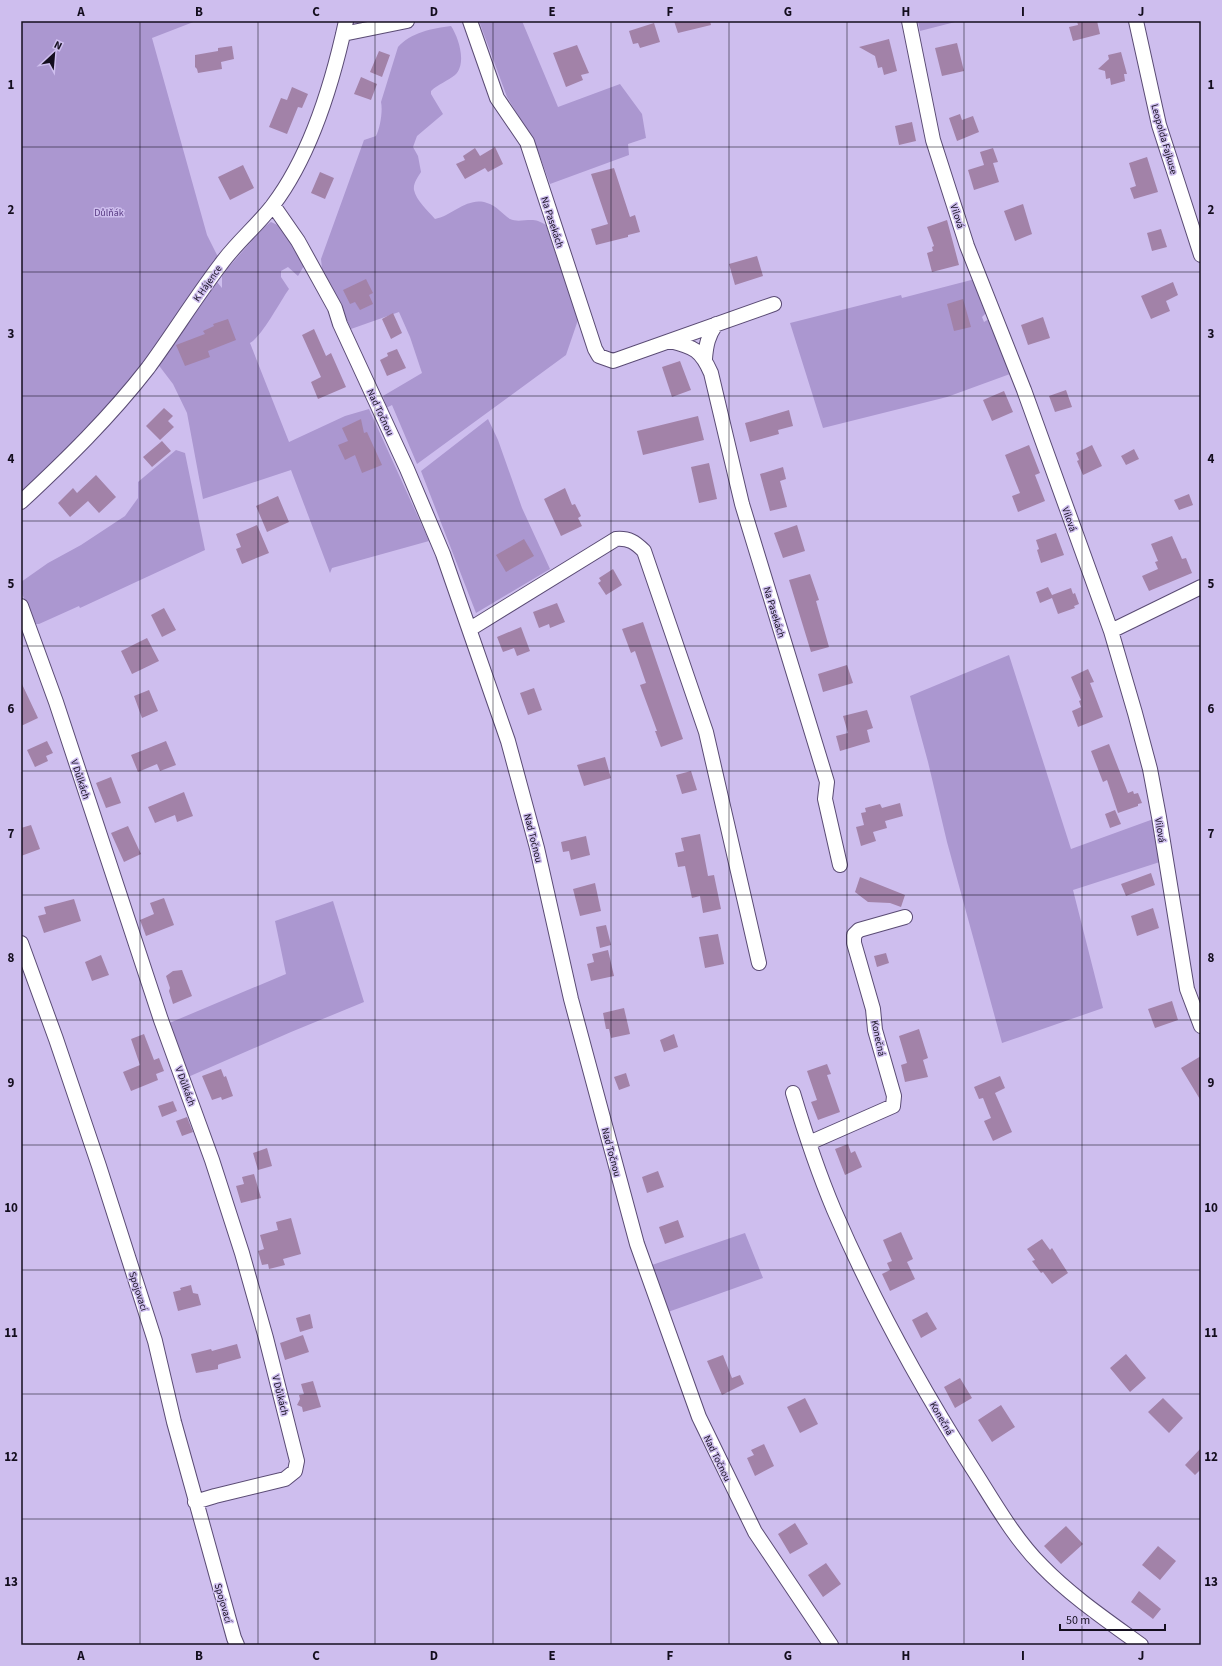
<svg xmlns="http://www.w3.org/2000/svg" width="1222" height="1666" font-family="'Source Sans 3',sans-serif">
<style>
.green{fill:#ab97d0}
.building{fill:#a282a8}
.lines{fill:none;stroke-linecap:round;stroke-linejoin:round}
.minor-casing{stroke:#5a4b74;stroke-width:16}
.minor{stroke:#fff;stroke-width:14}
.grid{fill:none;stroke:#140e1e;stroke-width:1;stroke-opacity:0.55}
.labels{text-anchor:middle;stroke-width:3;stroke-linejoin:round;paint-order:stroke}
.street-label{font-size:10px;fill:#140e1e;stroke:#cebeee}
.park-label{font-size:10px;fill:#593b84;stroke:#cebeee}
.neatline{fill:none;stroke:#140e1e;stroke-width:1.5}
.grid-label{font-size:13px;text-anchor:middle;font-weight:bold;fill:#140e1e}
</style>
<rect width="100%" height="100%" fill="#cebeee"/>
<path class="green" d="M21,21H196L152,38L207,235L221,263L153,360L21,502Z
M479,21H522L558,107L620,84L642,114L646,138L628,144L629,155L550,184L535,143L507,97Z
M918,21H959L920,31Z
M451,26C459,38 467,64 455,75C448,81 438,84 431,91V94L443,114L417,136L413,147L418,156L421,172C418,177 413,183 414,190C416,200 428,211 435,219C452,216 468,196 487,203C497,206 502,214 510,219C518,223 530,218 538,221C541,222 544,224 546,225L578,320L566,355L417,464L392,405L386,408L383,396L422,373L410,337L399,312L351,329L322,269L321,259L364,140L376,136C380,128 383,111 381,102L398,47C410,33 433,28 451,26Z
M271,222L282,227L305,264L298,276L288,267L281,271V277L289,289C279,303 263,335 250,343L289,442L345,416L369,409L429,541L332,568L330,573L291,470L203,499L187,413L173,384L157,363L217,282L222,288V276L227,269L264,227Z
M975,279L987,312L982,317L984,322L989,319L1010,374L947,397L823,428L790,323L901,295L902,298Z
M488,419L498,440L522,508L550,569L476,613L421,471Z
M176,450L185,453L205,550L80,608L79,606L39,624H36L22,594L21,582L48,563L81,545L125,516L138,498V482Z
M1009,655L1071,849L1159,817L1166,860L1073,890L1103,1008L1002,1043L947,842L928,762L910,696Z
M333,901L364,1002L291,1032L188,1077L167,1024L286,974L275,921Z
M745,1233L763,1278L668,1312L652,1265Z"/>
<path class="building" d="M674,21H710L711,25L678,33Z
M1077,21H1097L1100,34L1073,41L1069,27L1078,25Z
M654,23L660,42L640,48L638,43L633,44L629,31Z
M889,39L897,71L884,75L882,67L878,68L875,56L859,47Z
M957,43L964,71L942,76L935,48Z
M577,45L589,73L581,75L583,80L566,87L553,53Z
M232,46L234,59L221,62L222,69L198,73L197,69L195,67V55L218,51V48Z
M379,51L390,55L382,77L370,72Z
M1121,52L1127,74H1124L1125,81L1111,85L1110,78L1106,79L1105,71L1098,69L1109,59L1108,55Z
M361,77L377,84L371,100L354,94Z
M292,87L308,94L302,108L298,107L287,134L269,127L281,98L287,100Z
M960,114L962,120L973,116L979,132L957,141L949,118Z
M912,122L916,141L899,145L895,126Z
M495,147L503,164L488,172L485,168L465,179L456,164L465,160L463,156L475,148L480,156Z
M993,148L998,162L993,163L999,182L974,190L968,170L984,165L980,152Z
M1147,157L1158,192L1134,199L1130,188L1136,186L1129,163Z
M243,165L254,188L230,200L218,177Z
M614,168L630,217L635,215L640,232L628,235V237L596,245L591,229L608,224L591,174Z
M320,172L334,178L325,199L311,193Z
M1023,204L1032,234L1015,241L1004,211Z
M947,220L959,265L932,272L927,253L933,251L932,247L934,246L927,227Z
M1161,229L1167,247L1152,251L1147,233Z
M757,256L763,276L735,285L729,264Z
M366,279L373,293L369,295L373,304L360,310L355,302L350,304L343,290Z
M1173,282L1178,295L1166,301L1170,311L1151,319L1141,296Z
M963,299L971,327L954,331L947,304Z
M393,313L402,333L391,339L382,319Z
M1043,317L1050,338L1028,345L1021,325Z
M228,319L236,340L208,351L210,357L185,366L176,345L205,334L203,331L214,326L213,324Z
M314,329L326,356L331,353L346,387L318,399L311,382L321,377L302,335Z
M397,349L406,368L387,376L380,360L388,356L387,353Z
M680,361L691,390L672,397L662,367Z
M1066,390L1072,407L1055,412L1049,396Z
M1004,391L1013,412L992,421L983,400Z
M164,408L173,416L168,421L174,427L160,440L146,426Z
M789,410L793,426L778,430L779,434L750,442L745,423Z
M698,416L704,440L643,455L637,431Z
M361,419L364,433L367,432L382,465L362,473L355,455L345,460L338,445L348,441L342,428Z
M162,441L171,451L152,467L143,457Z
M1029,445L1040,473L1035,475L1045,501L1018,512L1012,496L1020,493L1005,455Z
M1092,445L1102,466L1083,475L1077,461L1079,460L1076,453Z
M1134,449L1139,459L1126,465L1121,456Z
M709,463L717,499L699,503L691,467Z
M783,467L786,479L780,481L787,507L770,511L760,474Z
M96,475L116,497L99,513L88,501L70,517L58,503L73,488L77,493Z
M565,488L572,505L575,504L581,516L578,518L582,526L561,536L544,499Z
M1189,494L1193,505L1179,510L1174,500Z
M278,496L289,522L267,532L256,506Z
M257,525L269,553L242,564L236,549L241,547L236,534Z
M797,525L805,551L783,558L774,533Z
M1056,533L1064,555L1041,563L1037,550L1039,549L1036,540Z
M1172,536L1182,559L1186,558L1192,573L1149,591L1142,576L1158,569L1155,562L1158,561L1151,544Z
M524,539L534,556L506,572L496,555Z
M613,569L622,585L606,595L598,583L601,581L599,578Z
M810,574L819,600L816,601L829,647L811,652L789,580Z
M1048,587L1052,595L1071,588L1073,594L1075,593L1079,604L1074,606L1075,608L1058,614L1052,598L1040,603L1036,592Z
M557,603L565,622L550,628L549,624L539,628L533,612Z
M164,608L176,630L162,637L151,615Z
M643,622L683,739L661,747L655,731H657L640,685L646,683L635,651L631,653L622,629Z
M521,627L530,651L517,656L514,648L503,652L497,637Z
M147,638L159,661L132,674L121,651Z
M847,665L853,683L823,692L818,674Z
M1088,669L1094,682L1090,683L1103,717L1078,727L1072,711L1081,707L1079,701L1081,700L1071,677Z
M21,682L38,718L21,726Z
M534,688L542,710L528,715L520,693Z
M149,690L158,711L142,718L134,696Z
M867,710L873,728L867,730L870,742L840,751L836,736L848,733L843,716Z
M47,741L53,753L46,756L48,761L35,767L27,750Z
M166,741L176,765L160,771L157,764L138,772L131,755Z
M1109,744L1128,793L1133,791L1134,794L1138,793L1142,803L1138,804V806L1118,813L1107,780L1103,782L1091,751Z
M605,757L611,778L584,786L577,765Z
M691,771L697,790L682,794L676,775Z
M111,777L121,803L106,808L96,783Z
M184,792L193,816L177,822L175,815L155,823L148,807Z
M900,803L903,816L885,821L887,828L873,832L876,841L861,846L856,827L864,825L861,813L866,812L865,808L880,804L882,808Z
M1115,810L1121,824L1110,828L1105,814Z
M31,825L40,849L21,856V828Z
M128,826L141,854L124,862L111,833Z
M700,834L708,876L714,875L721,909L703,913L700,896L692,898L685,866L678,867L675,853L684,851L681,838Z
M586,836L590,855L571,860L569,851L563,852L561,842Z
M1151,873L1155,885L1126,896L1121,884Z
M860,877L905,895L901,907L890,903L868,902L855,892Z
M595,883L601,911L580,916L573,889Z
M164,898L174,925L146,936L140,920L154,914L150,903Z
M74,899L81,921L44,933L38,916L46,914L44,907Z
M1153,908L1159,928L1137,936L1131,916Z
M606,925L611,945L600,948L596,927Z
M718,934L724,964L705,968L699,937Z
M608,950L614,976L591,981L587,964L594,962L592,954Z
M886,953L889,963L877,967L874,956Z
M101,955L109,975L92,981L85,962Z
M182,970L192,996L173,1004L169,991L170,988L166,976L173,971Z
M1172,1001L1178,1020L1155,1028L1148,1009Z
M624,1008L630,1034L611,1038L609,1029H606L603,1013Z
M919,1029L928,1058L923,1060L928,1077L905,1082L901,1065L907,1063L899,1036Z
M144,1034L154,1060L159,1058L164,1071L156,1074L158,1080L131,1091L123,1072L140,1065L131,1039Z
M674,1034L678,1047L664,1052L660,1040Z
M1201,1056V1101L1181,1068Z
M827,1064L831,1074L827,1075L840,1112L818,1120L811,1102L817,1100L807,1071Z
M221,1069L224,1077L226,1076L233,1096L222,1100L221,1097L212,1100L202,1076Z
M626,1073L630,1086L619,1090L614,1077Z
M1000,1076L1005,1088L995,1093L1012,1132L993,1141L984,1121L991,1118L983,1098L979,1099L974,1087Z
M173,1101L177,1111L162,1117L158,1106Z
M187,1117L193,1132L182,1136L176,1121Z
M848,1144L851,1153L855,1151L862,1167L845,1175L835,1149Z
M267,1148L272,1166L258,1170L253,1153Z
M658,1171L664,1187L647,1193L642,1177Z
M254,1174L261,1198L241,1203L236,1186L244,1184L242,1177Z
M291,1218L301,1254L283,1259L285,1265L269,1269L268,1264L262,1265L258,1251L264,1249L260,1235L278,1230L276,1222Z
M678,1220L684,1237L665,1244L659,1227Z
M901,1232L913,1259L907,1262L915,1279L890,1291L882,1274L890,1270L887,1263L892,1261L883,1240Z
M1042,1239L1050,1250L1052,1248L1068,1273L1052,1284L1043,1272L1041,1273L1032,1261L1035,1260L1027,1249Z
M191,1285L193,1293L198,1294L201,1305L178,1311L173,1292L181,1290L180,1288Z
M927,1312L937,1329L921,1338L912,1320Z
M310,1314L313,1328L300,1332L296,1318Z
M303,1335L309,1352L285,1360L280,1343Z
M237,1344L241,1358L220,1364L218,1365V1369L196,1373L191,1354L211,1349L212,1351Z
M1126,1354L1146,1378L1130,1392L1110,1368Z
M723,1355L732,1378L740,1375L744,1384L722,1395L707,1361Z
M960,1378L972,1398L955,1408L944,1387Z
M313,1381L321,1407L303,1412L302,1407L297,1405L300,1399L299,1395L304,1394L301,1384Z
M805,1398L818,1424L800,1433L787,1407Z
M1163,1398L1183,1418L1169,1433L1148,1412Z
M1001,1405L1015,1427L992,1442L978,1420Z
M764,1444L774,1466L755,1476L747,1458L754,1455L751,1450Z
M1201,1448V1469L1195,1475L1185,1465Z
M795,1523L808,1544L790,1554L778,1534Z
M1066,1526L1083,1544L1061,1564L1044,1546Z
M1158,1546L1176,1561L1160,1580L1142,1565Z
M826,1563L841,1584L823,1597L808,1575Z
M1139,1591L1161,1609L1153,1619L1131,1602Z"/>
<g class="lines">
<g class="minor-casing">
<path id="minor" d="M470,21L497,98L527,142L595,349L599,356L613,361L774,304
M909,21L933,140L967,246L1024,390L1111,631L1135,713L1150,769L1159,817L1187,989L1201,1026
M1136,21L1159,125L1201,255
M343,34L407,21
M273,205L298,241L335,308L340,324L407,469L443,554L508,741L537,848L571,999L637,1244L699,1417L755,1532L831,1645
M670,341C694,347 701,350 711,373L742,504L827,782L825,799L840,865
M705,359C706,345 708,336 716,324
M21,502C66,460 110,417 148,368C173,334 195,298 221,264C236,243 257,226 273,205C311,155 333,81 346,21
M21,606L56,702L161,1020L212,1160L242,1253L266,1338L297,1461L295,1471L285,1479L215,1496L195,1502
M470,629L616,539C629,538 635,542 644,551L706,732L759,963
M1111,631L1201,587
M21,943L56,1039L99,1166L155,1341L174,1422L234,1638L237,1645
M793,1093C805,1133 818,1172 834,1210C872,1298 919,1384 971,1466C993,1500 1013,1537 1042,1566C1071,1596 1108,1621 1141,1645
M809,1143L893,1106L894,1096L875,1030L873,1009L854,943V935L859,930L905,917"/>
</g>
<use href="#minor" class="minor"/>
</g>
<path class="grid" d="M140,21V1645M258,21V1645M375,21V1645M493,21V1645M611,21V1645M729,21V1645M847,21V1645M964,21V1645M1082,21V1645M21,147H1201M21,272H1201M21,396H1201M21,521H1201M21,646H1201M21,771H1201M21,895H1201M21,1020H1201M21,1145H1201M21,1270H1201M21,1394H1201M21,1519H1201"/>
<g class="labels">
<g class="street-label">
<text transform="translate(1165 139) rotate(74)" y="4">Leopolda Fajkuse</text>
<text transform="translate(958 216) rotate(72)" y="4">Vilová</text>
<text transform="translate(553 222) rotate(72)" y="4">Na Pasekách</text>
<text transform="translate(207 283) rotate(-55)" y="4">K Hájence</text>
<text transform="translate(381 412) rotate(65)" y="4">Nad Točnou</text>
<text transform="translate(1070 519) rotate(70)" y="4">Vilová</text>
<text transform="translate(775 612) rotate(73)" y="4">Na Pasekách</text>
<text transform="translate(81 779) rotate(72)" y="4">V Důlkách</text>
<text transform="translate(1161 830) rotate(81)" y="4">Vilová</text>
<text transform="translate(534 838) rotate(76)" y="4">Nad Točnou</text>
<text transform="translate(879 1038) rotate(78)" y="4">Konečná</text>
<text transform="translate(186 1086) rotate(70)" y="4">V Důlkách</text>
<text transform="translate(612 1152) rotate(75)" y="4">Nad Točnou</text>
<text transform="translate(139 1291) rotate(72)" y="4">Spojovací</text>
<text transform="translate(281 1395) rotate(76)" y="4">V Důlkách</text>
<text transform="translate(942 1418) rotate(60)" y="4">Konečná</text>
<text transform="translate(718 1458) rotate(64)" y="4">Nad Točnou</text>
<text transform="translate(224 1603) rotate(74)" y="4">Spojovací</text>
</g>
<g class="park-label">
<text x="109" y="216">Důlňák</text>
</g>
</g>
<rect width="1222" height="1666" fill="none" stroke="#cebeee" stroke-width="44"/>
<g transform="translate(54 54) rotate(26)" stroke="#cebeee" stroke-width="3" paint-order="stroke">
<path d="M0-3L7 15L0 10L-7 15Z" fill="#140e1e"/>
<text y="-6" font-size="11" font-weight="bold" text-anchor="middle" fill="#140e1e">N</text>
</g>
<path d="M1060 1624v6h105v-6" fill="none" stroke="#140e1e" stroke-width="2"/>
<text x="1066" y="1624" font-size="12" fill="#140e1e" stroke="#cebeee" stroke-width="3" paint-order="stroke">50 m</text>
<rect x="22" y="22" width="1178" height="1622" class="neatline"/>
<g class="grid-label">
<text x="81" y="16">A</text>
<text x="199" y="16">B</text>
<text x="316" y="16">C</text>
<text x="434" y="16">D</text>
<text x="552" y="16">E</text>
<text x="670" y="16">F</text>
<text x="788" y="16">G</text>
<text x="906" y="16">H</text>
<text x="1023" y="16">I</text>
<text x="1141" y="16">J</text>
<text x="11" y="89">1</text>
<text x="1211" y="89">1</text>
<text x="11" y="214">2</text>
<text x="1211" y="214">2</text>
<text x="11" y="338">3</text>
<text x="1211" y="338">3</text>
<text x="11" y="463">4</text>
<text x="1211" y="463">4</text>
<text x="11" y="588">5</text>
<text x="1211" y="588">5</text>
<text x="11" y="713">6</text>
<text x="1211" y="713">6</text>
<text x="11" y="838">7</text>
<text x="1211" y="838">7</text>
<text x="11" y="962">8</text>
<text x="1211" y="962">8</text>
<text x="11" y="1087">9</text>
<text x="1211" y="1087">9</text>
<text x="11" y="1212">10</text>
<text x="1211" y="1212">10</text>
<text x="11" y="1337">11</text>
<text x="1211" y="1337">11</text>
<text x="11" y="1461">12</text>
<text x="1211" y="1461">12</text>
<text x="11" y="1586">13</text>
<text x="1211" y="1586">13</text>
<text x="81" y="1660">A</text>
<text x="199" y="1660">B</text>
<text x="316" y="1660">C</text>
<text x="434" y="1660">D</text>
<text x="552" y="1660">E</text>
<text x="670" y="1660">F</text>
<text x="788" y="1660">G</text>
<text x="906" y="1660">H</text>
<text x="1023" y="1660">I</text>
<text x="1141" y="1660">J</text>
</g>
</svg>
